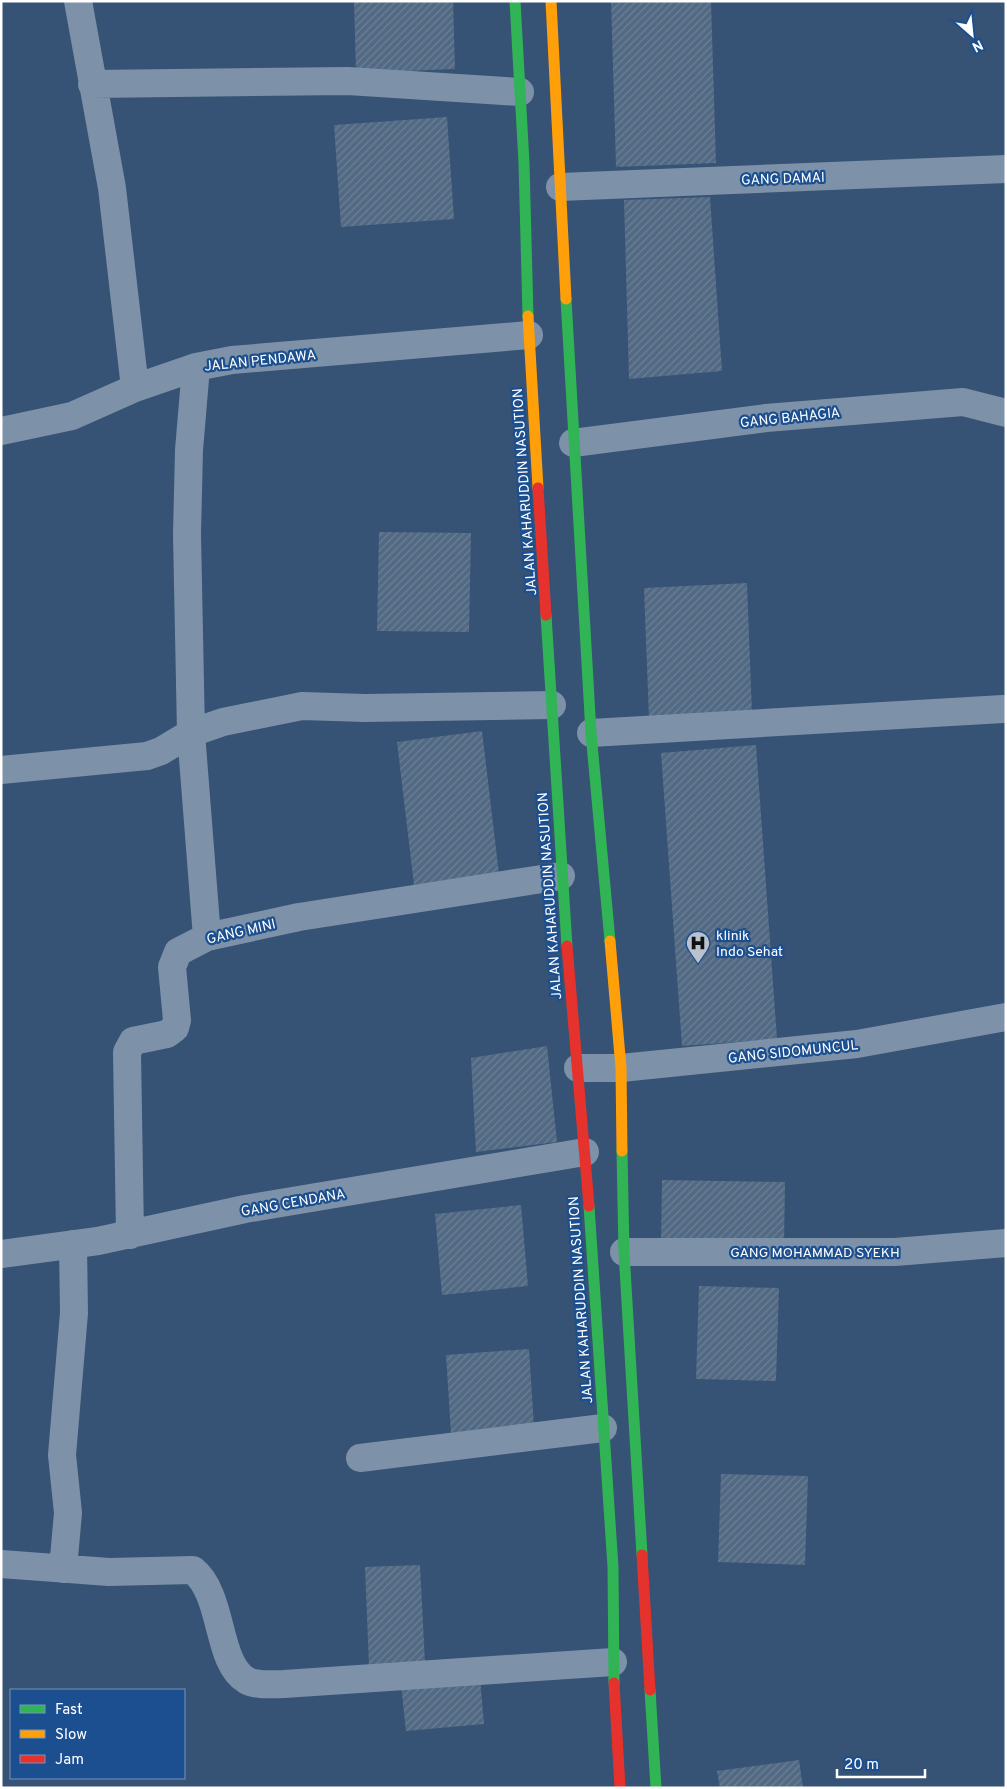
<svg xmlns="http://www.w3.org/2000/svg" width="1007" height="1789" font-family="Overpass,sans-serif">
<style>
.building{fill:url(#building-hatch)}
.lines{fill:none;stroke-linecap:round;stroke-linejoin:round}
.street{stroke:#7d92a8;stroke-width:28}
.fast{stroke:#30b455;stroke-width:11}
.slow{stroke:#ff9f0a;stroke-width:11}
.jam{stroke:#e5322d;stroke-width:11}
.labels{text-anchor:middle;stroke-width:4.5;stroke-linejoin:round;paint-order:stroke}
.street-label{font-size:14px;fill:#fff;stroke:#1b4f8f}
.poi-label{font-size:14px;fill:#fff;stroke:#1b4f8f;text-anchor:start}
</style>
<defs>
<pattern id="building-hatch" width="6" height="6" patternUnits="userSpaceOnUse" patternTransform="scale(1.25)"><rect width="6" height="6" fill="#526984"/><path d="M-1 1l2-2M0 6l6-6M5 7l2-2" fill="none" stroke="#6c8096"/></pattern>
</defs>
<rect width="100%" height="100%" fill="#365274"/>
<path class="building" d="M354,1H453L455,69L356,73Z
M611,1H711L716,163L616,167Z
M447,117L454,219L341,227L334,125Z
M710,197L722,371L629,379L624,200Z
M379,532L471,533L469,632L377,631Z
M747,583L752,714L649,719L644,588Z
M482,731L499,874L414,885L397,742Z
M756,745L777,1039L682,1046L661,753Z
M547,1046L557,1142L476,1152L471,1058Z
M662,1180L785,1182L784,1246L661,1244Z
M521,1205L528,1286L442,1295L435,1214Z
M699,1286L779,1288L776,1381L696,1379Z
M529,1349L534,1427L451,1433L446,1355Z
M721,1474L808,1476L805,1565L718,1562Z
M420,1565L425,1663L369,1666L365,1567Z
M480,1678L484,1724L406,1731L401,1685Z
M799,1760L803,1788H720L717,1771Z"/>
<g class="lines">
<path class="street" d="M78,1L112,188L135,388
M92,84L348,81L520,92
M560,187L1006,169
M196,367L189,450L187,534L191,733L207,937
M1,431L72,416L135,388L196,367L232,360L529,335
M573,443L766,418L963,402L1006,413
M591,733L1003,709
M1,770L147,756L161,751L191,733L223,722L302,706L365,708L552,705
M578,1068H621L857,1044L1006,1017
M130,1235L127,1052L133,1041L167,1034L175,1028L177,1020L172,967L178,952L207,937L299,917L561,876
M624,1252H895L1006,1243
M1,1254L98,1241L245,1209L585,1152
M360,1458L603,1428
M1,1564L109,1572L193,1570C224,1595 216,1662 246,1680C255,1686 273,1684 284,1684L613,1662
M63,1569L68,1513L62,1455L74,1313L73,1244"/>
<path class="fast" d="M515,1L524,163L528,316
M566,299L591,733L610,941
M546,615L567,946
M622,1151L624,1252L642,1555
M589,1206L613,1567L614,1683
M650,1690L656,1788"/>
<path class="slow" d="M551,1L566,299
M528,316L538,488
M610,941L621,1068L622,1151"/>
<path class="jam" d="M538,488L546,615
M567,946L589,1206
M642,1555L650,1690
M614,1683L620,1788"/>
</g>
<defs>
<g id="hospital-pin" transform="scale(1.25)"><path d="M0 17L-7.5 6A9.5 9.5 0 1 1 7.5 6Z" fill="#b9c2ce" stroke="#1b4f8f"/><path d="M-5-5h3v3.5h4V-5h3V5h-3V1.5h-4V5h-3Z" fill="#111"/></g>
</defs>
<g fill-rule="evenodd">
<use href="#hospital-pin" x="698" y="943"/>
</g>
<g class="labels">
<g class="street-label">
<text transform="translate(783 178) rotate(-2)" y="5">GANG DAMAI</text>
<text transform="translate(260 360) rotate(-6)" y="5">JALAN PENDAWA</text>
<text transform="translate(790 417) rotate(-6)" y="5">GANG BAHAGIA</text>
<text transform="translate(524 492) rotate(-94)" y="5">JALAN KAHARUDDIN NASUTION</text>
<text transform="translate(549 896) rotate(-94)" y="5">JALAN KAHARUDDIN NASUTION</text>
<text transform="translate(241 931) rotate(-13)" y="5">GANG MINI</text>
<text transform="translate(793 1051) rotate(-6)" y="5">GANG SIDOMUNCUL</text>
<text transform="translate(293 1202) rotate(-10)" y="5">GANG CENDANA</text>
<text x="815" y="1257">GANG MOHAMMAD SYEKH</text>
<text transform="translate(580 1300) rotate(-94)" y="5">JALAN KAHARUDDIN NASUTION</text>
</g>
<g class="poi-label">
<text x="716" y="940">klinik<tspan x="716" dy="16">Indo Sehat</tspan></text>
</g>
</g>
<rect width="1007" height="1789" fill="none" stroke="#ffffff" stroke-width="5"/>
<rect x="10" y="1689" width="175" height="90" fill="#1b4f8f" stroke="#7695bc"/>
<rect x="20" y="1705" width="25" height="8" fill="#30b455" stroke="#7695bc"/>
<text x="55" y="1714" font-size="15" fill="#ffffff">Fast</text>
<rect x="20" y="1730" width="25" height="8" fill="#ff9f0a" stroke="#7695bc"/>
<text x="55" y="1739" font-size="15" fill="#ffffff">Slow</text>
<rect x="20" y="1755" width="25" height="8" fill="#e5322d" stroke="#7695bc"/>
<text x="55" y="1764" font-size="15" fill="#ffffff">Jam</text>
<g transform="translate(972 35) rotate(153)" stroke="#1b4f8f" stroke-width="4" paint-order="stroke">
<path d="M0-4L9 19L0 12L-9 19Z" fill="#ffffff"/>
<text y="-8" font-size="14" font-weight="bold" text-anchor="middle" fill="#ffffff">N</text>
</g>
<path d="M837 1769v8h88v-8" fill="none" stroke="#ffffff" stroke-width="2.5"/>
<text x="844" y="1769" font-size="15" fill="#ffffff" stroke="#1b4f8f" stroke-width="4" paint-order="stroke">20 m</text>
</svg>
